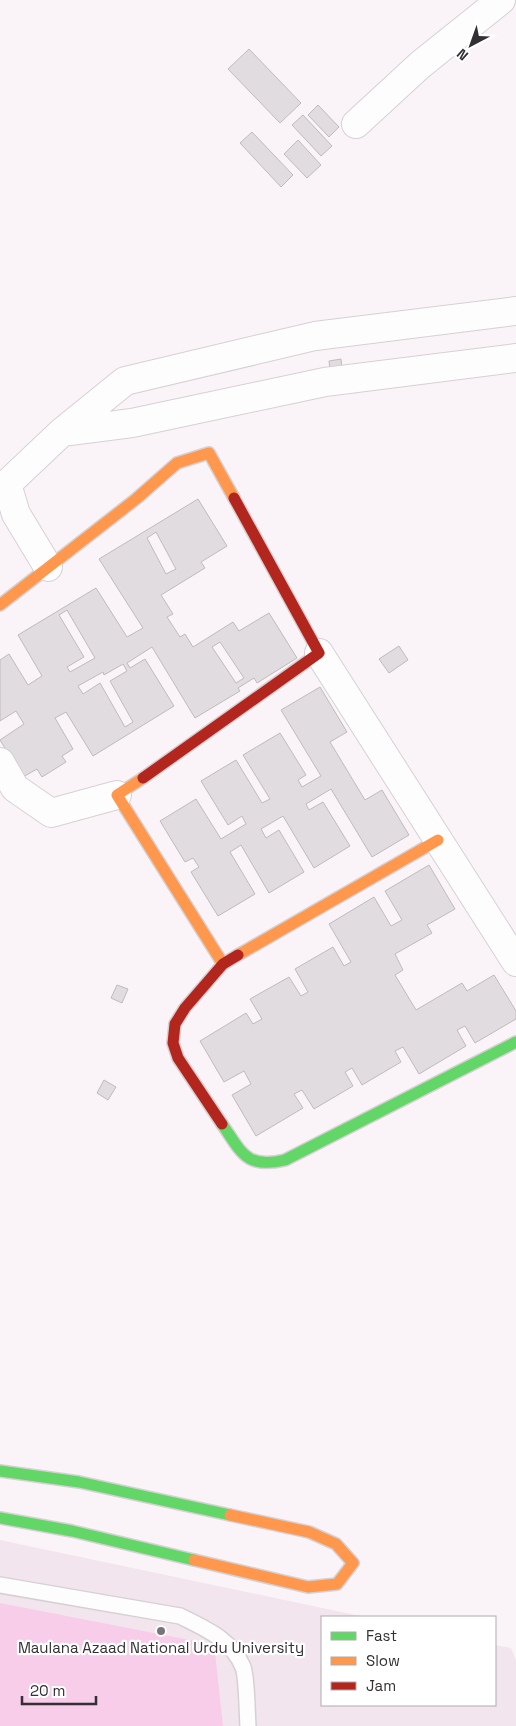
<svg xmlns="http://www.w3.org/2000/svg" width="516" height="1726" font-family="'Space Grotesk',sans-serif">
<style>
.built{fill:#f3e5ee}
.green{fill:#f7cde9}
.building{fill:#e1dcdf;stroke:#bfbabd;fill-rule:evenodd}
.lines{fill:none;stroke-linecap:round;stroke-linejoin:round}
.lane-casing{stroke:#d5d1d3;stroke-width:18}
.street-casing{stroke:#d5d1d3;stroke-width:30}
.fast-casing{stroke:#d5d1d3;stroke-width:14}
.slow-casing{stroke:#d5d1d3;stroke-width:14}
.jam-casing{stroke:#d5d1d3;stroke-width:14}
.lane{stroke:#fefdfe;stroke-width:15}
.street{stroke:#fefdfe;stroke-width:28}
.fast{stroke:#63d668;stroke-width:11}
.slow{stroke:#ff974d;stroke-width:11}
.jam{stroke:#b3261e;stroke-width:11}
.poi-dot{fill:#797477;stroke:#fff;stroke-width:2}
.labels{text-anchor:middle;stroke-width:4.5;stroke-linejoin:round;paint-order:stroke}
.poi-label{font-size:15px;fill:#332f32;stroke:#fff}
</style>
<rect width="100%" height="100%" fill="#faf4f8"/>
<path class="built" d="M0,1540L365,1617H322V1705H495V1645L511,1648L516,1660V1726H0Z"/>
<path class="green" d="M0,1603L210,1644L213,1647L215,1652L223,1726H0Z"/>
<path class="building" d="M249,49L301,103L280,123L228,69Z
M318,105L339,127L329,137L308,115Z
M303,115L332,146L321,156L292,125Z
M252,132L293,175L281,187L240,143Z
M298,140L321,165L307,178L284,154Z
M341,359L342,369L330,370L329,361Z
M198,499L227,546L201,562L205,568L161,595L173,614L167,617L180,637L185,634L193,647L233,622L239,631L269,613L297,658L257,683L254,678L238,688L240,691L195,718L152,647L127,663L130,668L145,659L174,706L93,756L66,712L55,718L73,749L62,756L66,762L42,777L37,769L23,777L0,740L24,724L16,711L0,721V660L9,654L28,685L42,676L18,635L96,588L127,637L143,628L99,559ZM156,532L176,569L166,574L147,538ZM67,610L95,658L70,672L67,667L84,657L59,615ZM220,642L244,678L236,683L212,647ZM123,664L127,671L110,681L133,722L125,727L100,683L83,694L78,686L103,672L104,675Z
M399,646L408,660L389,673L379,659Z
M320,687L347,732L330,742L365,800L382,790L409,835L372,857L331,789L306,804L309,810L323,802L350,846L314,868L283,816L261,829L266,838L279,830L304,872L269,893L241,845L230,852L255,894L218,916L191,872L199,867L193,858L185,862L160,821L196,799L221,839L246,824L242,816L228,825L201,781L236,760L262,803L270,799L243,755L280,733L306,775L298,780L302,787L321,776L281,710Z
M429,865L455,909L427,925L432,933L395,954L403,970L395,975L416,1010L462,983L467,991L494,975L516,1011V1019L475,1043L465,1026L457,1030L466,1046L419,1074L403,1047L395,1051L401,1062L362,1085L352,1068L345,1072L353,1086L314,1109L302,1090L294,1094L303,1108L256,1136L232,1095L251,1084L244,1071L224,1082L200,1041L246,1013L253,1024L262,1019L250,999L289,977L301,996L308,992L295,969L333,947L344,966L351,962L329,924L374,897L391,926L402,920L385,891Z
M117,985L128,989L122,1003L111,998Z
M104,1080L116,1087L108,1100L97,1093Z"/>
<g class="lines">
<g class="lane-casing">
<path id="lane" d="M0,1585L180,1616C206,1629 231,1639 243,1667C247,1677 247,1713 248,1726"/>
</g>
<g class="street-casing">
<path id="street" d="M356,124L420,65L501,0
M62,432L132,423L325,382L516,358
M7,484L62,432L125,381L315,336L516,311
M7,484L16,514L48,567
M319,653L516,962
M0,762L15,788L51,813L117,795"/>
</g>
<g class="fast-casing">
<path id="fast" d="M222,1124C242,1153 246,1169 285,1160L516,1042
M0,1471L79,1482L230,1515
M0,1518L72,1531L194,1560"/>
</g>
<g class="slow-casing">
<path id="slow" d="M0,605L136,499L177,463L209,453L234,498
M143,778L117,795L223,964
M238,955L438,840
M194,1560L308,1587L337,1584L353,1563L336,1544L309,1532L230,1515"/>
</g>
<g class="jam-casing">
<path id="jam" d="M143,778L319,653L234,498
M222,1124L178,1058L173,1043L175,1024L185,1008L223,964L238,955"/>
</g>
<use href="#lane" class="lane"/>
<use href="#street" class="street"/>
<use href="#fast" class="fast"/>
<use href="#slow" class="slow"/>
<use href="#jam" class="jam"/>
</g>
<circle class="poi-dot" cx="161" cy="1631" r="5"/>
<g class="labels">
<g class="poi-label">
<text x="161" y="1653">Maulana Azaad National Urdu University</text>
</g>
</g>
<rect x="321" y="1616" width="175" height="90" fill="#ffffff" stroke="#adacad"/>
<rect x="331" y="1632" width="25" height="8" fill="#63d668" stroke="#adacad"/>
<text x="366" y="1641" font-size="15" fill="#332f32">Fast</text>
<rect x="331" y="1657" width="25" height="8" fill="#ff974d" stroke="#adacad"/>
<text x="366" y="1666" font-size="15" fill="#332f32">Slow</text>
<rect x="331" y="1682" width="25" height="8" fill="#b3261e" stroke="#adacad"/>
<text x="366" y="1691" font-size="15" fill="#332f32">Jam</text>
<g transform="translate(471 45) rotate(221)" stroke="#ffffff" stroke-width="4" paint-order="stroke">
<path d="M0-4L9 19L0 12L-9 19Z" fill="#332f32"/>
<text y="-8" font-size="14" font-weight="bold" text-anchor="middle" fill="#332f32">N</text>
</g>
<path d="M22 1696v8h74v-8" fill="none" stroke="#332f32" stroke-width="2.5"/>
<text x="30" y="1696" font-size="15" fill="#332f32" stroke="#ffffff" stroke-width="4" paint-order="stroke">20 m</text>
</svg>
